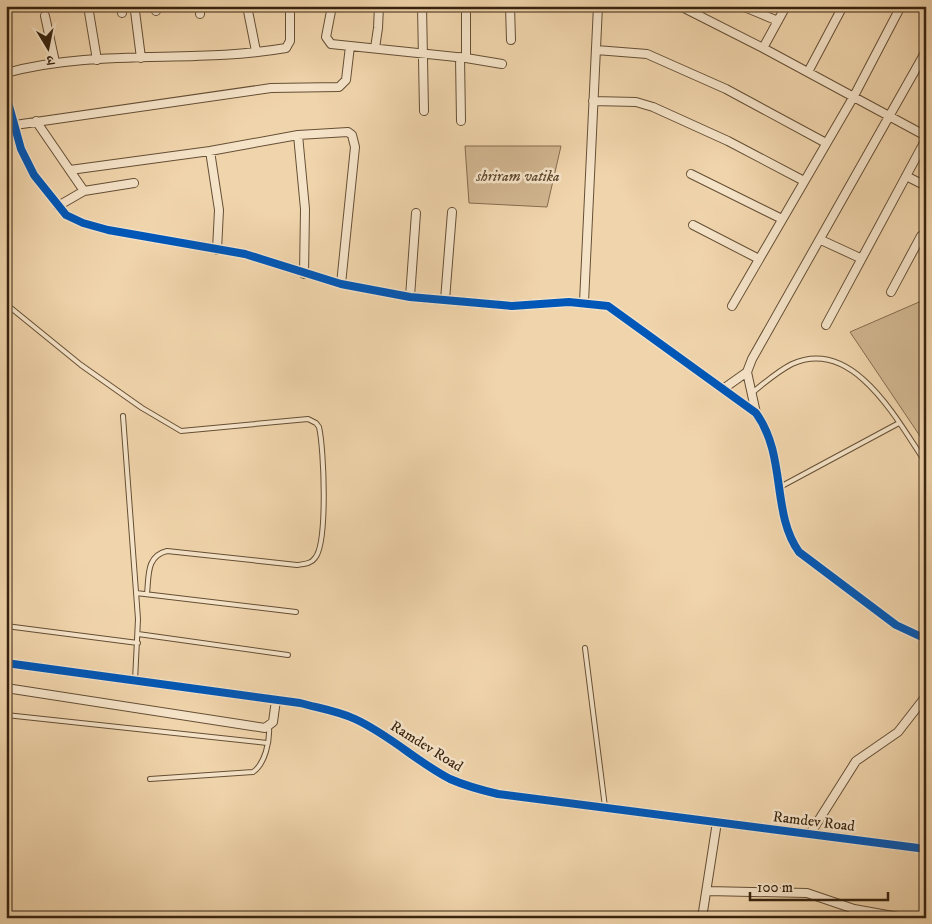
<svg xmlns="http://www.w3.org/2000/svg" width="932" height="924" font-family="'IM FELL DW Pica','Noto Serif Devanagari',serif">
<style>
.green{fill:#d1b690;stroke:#846c4f}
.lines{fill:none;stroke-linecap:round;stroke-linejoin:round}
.lane-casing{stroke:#654f35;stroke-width:6}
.street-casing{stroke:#654f35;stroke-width:10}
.lane{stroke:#f5e3c8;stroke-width:4}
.street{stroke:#f5e3c8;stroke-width:8}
.cycleway-casing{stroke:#f5e3c8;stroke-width:11}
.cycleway{stroke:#0057b8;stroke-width:8}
.labels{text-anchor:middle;stroke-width:5;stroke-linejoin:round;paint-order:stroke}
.park-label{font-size:15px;font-style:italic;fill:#5e482e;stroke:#f5e3c8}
.street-label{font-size:15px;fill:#37230e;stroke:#f5e3c8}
</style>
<rect width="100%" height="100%" fill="#f0d4ab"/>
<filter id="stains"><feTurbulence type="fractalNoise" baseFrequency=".004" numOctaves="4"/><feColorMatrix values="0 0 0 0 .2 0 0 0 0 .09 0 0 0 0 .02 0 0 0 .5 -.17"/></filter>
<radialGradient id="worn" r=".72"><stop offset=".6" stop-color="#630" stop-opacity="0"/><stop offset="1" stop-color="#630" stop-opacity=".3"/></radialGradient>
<path class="green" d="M465,146H561L547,207L469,203Z
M926,299V445L850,332Z"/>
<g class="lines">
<g class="lane-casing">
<path id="lane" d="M6,304L81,365L142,408L181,431L308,419L316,423L319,427C324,448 328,543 315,558C311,564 304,564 297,565L167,551C146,556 149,576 147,594
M752,393C764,383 778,371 792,364C854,336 898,422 926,463
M123,416L138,619L135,681
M780,487L899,423
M136,593L296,612
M6,626L138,643
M138,634L288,655
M585,648L605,807
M6,715L267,743
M150,779L253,772C265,764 270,741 269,727
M211,918H221"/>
</g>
<g class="street-casing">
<path id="street" d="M200,6V14
M247,6L256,51
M332,6L326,37L331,44L466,58L502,64
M422,6L424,111
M510,6L511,40
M680,6L763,48L926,136
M742,6L778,21
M135,11L141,58
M156,11V6
M89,12L97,60
M122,13V6
M45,16L55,62
M375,48L378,28L379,6
M763,48L786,6
M596,50L647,54L726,89L826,143
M460,57L461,121
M466,58V6
M808,72L843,6
M6,73C97,48 194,64 286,48L290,41V6
M6,95L21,149L34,175L66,215L83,223L108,230L245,254L341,284L410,297L512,306L569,302L608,306L756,413C787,456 771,513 799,552L896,625L926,639
M593,101L636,102L653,107L728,141L804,181
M36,121L84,191
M15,125L271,88L339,87L346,80L350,46
M298,135L305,209L304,274
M210,151L219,210L217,250
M70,170L210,151L298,135L348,132L352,135L355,147L341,284
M691,174L782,219
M906,176L926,186
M58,206L84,191L134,183
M693,225L759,259
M821,240L860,258
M891,292L921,236L926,234
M410,297L416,213
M445,300L452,212
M584,302L598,6
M732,306L854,96L901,6
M826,325L926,139
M723,389L747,372
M756,413L747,372L752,359L926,51
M6,663L300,703C318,708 338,711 355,719C390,735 417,762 450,779C466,786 481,790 498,794L926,849
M6,688L265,728L273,722L276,700
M810,834L856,761L898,732L926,696
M707,891L807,893L854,909L904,918
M702,918L717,822"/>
</g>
<use href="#lane" class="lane"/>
<use href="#street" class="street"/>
<g class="cycleway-casing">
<path id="cycleway" d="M6,95L21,149L34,175L66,215L83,223L108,230L245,254L341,284L410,297L512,306L569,302L608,306L756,413C787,456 771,513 799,552L896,625L926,639
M6,663L300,703C318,708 338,711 355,719C390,735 417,762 450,779C466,786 481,790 498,794L926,849"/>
</g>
<use href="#cycleway" class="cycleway"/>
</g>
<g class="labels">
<g class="park-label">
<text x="518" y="181">shriram vatika</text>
</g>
<g class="street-label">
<text transform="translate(427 746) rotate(32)" y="5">Ramdev Road</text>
<text transform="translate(814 821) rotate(7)" y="5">Ramdev Road</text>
</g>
</g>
<rect width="932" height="924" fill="none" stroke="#f0d4ab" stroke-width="25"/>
<rect x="8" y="8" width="917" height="909" fill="none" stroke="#37230e" stroke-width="2.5"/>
<rect x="12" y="12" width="907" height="899" fill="none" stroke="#37230e"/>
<g transform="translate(48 48) rotate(170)" stroke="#f5e3c8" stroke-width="4" paint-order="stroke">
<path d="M0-4L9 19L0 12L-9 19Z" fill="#37230e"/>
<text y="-8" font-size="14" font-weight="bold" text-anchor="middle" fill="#37230e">उ</text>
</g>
<path d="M750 892v8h138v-8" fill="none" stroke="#37230e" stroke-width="2.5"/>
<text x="757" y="892" font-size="15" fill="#37230e" stroke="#f5e3c8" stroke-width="4" paint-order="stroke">100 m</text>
<rect width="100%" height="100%" filter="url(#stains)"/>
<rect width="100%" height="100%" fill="url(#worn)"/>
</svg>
